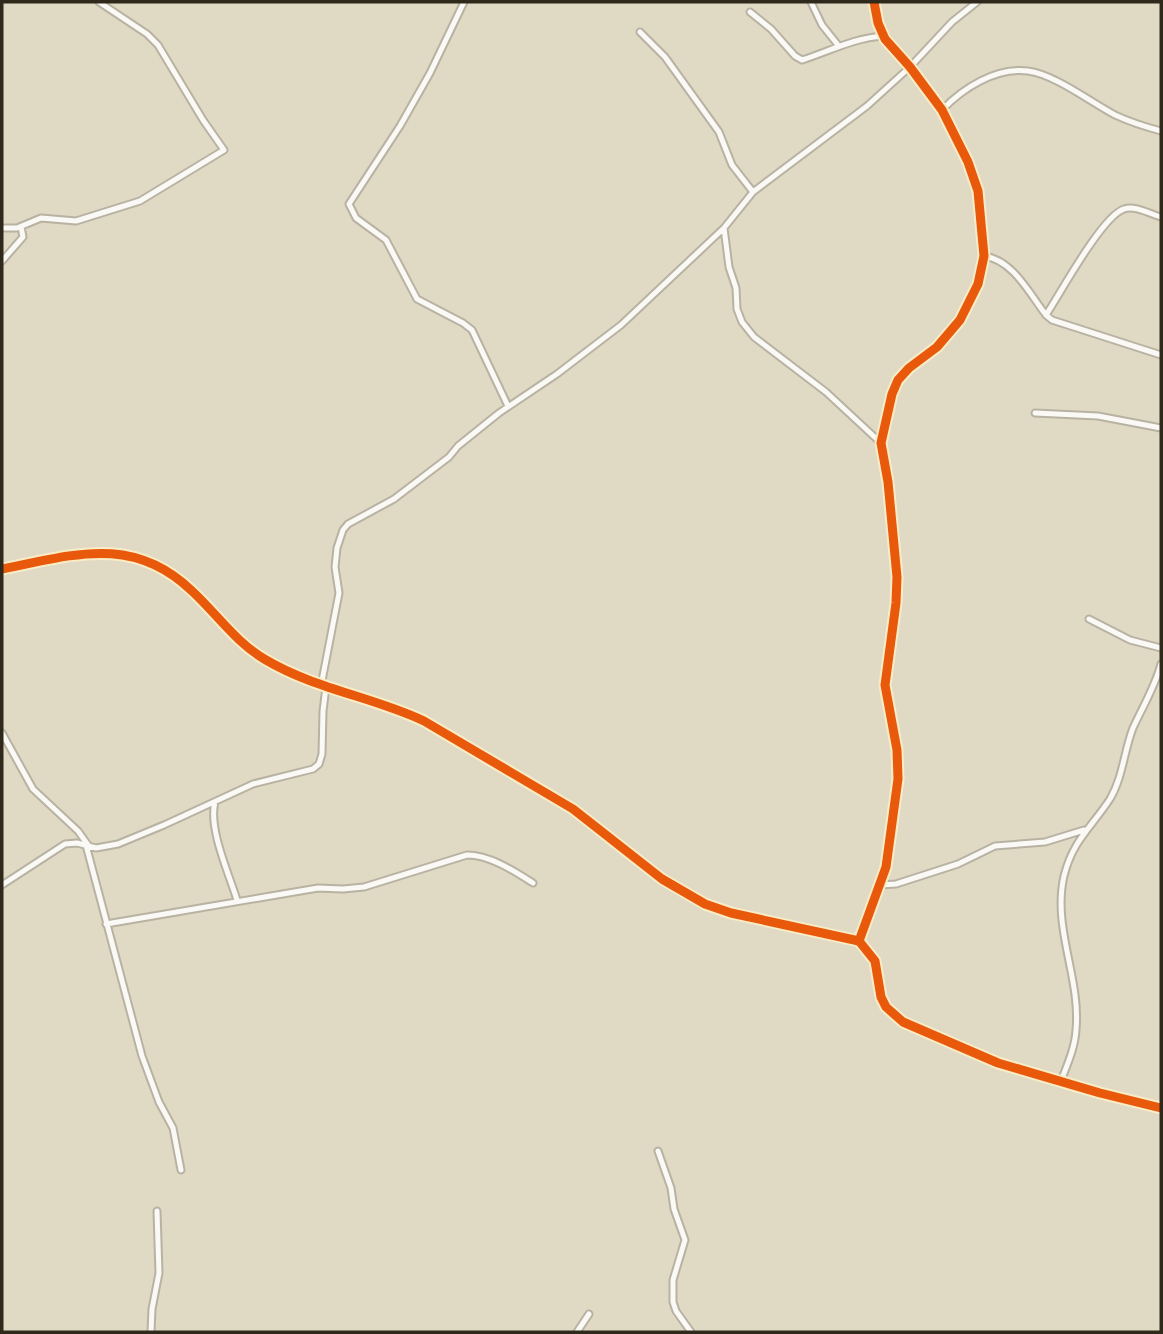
<svg xmlns="http://www.w3.org/2000/svg" width="1163" height="1334" font-family="'Roboto Serif',serif">
<style>
.lines{fill:none;stroke-linecap:round;stroke-linejoin:round}
.minor-casing{stroke:#b8b2a2;stroke-width:9}
.minor{stroke:#faf9f6;stroke-width:5}
.cycleway-casing{stroke:#f9ecc6;stroke-width:13}
.cycleway{stroke:#e8590c;stroke-width:9}
</style>
<rect width="100%" height="100%" fill="#e0d9c4"/>
<g class="lines">
<g class="minor-casing">
<path id="minor" d="M464,2L430,73L400,126L349,204L356,218L386,240L417,299L463,323L472,330L508,406
M811,2L822,25L838,45
M750,12L771,29L795,56L802,60C830,51 854,38 883,36
M640,32L665,57L719,132L732,165L753,192
M942,110C963,88 996,67 1028,71C1054,74 1092,103 1115,115C1130,122 1146,127 1161,131
M2,228H17L41,218L76,221L140,201L224,150L203,120L158,45L147,34L99,2
M724,228L729,267L736,288L737,309L742,322L754,337L826,392L881,443
M984,256C1013,260 1029,293 1046,315L1052,320L1161,355
M2,261L23,237L21,227
M1046,315C1060,294 1102,216 1124,209C1135,205 1150,214 1161,217
M1035,413L1098,416L1161,428
M2,569C73,555 133,534 192,591C217,614 236,643 266,660C315,689 373,697 424,721L573,809L662,879L705,904L731,913L859,941L875,961L881,997L886,1007L903,1022L998,1063L1100,1093L1161,1108
M1089,619L1130,640L1161,648
M321,686L339,593L335,567L337,548L343,530L348,524L394,499L449,457L458,446L499,413L557,374L621,325L724,228L753,192L867,106L910,67L952,22L977,2
M2,733L33,789L78,831L88,845
M215,802C208,828 229,874 237,900
M86,845L142,1056L159,1102L173,1128L181,1170
M2,885L65,844L77,843L96,848L118,844L164,825L253,784L313,769L319,764L322,754L323,711L326,687
M880,885L896,884L958,864L995,846L1045,842L1084,830
M106,924L318,888L343,889L364,887L467,855C490,855 514,871 533,883
M859,941L886,867L898,779L897,750L885,685L896,603L897,577L888,482L881,443L892,394L898,380L909,368L937,347L960,320L978,284L984,256L978,191L968,162L942,110L910,67L885,39L878,23L874,2
M1061,1081C1067,1065 1075,1048 1076,1030C1081,978 1052,928 1064,876C1073,840 1091,828 1110,799C1123,777 1124,751 1133,728C1143,706 1155,687 1161,664
M658,1151L671,1188L674,1209L685,1240L673,1280V1302L676,1311L691,1332
M151,1332L152,1309L159,1273L157,1211
M577,1332L589,1314"/>
</g>
<use href="#minor" class="minor"/>
<g class="cycleway-casing">
<path id="cycleway" d="M2,569C73,555 133,534 192,591C217,614 236,643 266,660C315,689 373,697 424,721L573,809L662,879L705,904L731,913L859,941L875,961L881,997L886,1007L903,1022L998,1063L1100,1093L1161,1108
M859,941L886,867L898,779L897,750L885,685L896,603L897,577L888,482L881,443L892,394L898,380L909,368L937,347L960,320L978,284L984,256L978,191L968,162L942,110L910,67L885,39L878,23L874,2"/>
</g>
<use href="#cycleway" class="cycleway"/>
</g>
<rect width="1163" height="1334" fill="none" stroke="#2e291b" stroke-width="7"/>
</svg>
